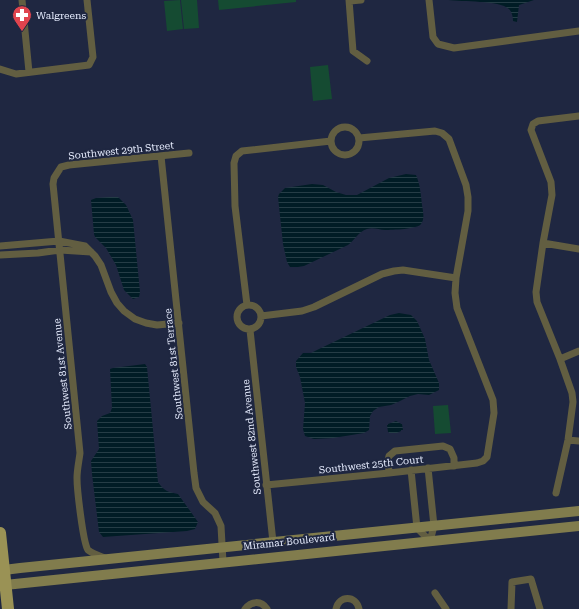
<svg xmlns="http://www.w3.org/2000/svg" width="579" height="609" font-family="'Roboto Serif',serif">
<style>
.grass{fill:#154b32}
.water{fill:url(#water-rules)}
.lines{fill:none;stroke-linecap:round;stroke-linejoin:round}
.street{stroke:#625e41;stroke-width:7}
.secondary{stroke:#817c4d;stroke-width:10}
.primary{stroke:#9a9255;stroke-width:12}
.labels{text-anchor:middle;stroke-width:4;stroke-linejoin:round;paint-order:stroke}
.poi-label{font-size:10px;fill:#e5ebfd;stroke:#1f2741;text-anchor:start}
.street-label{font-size:10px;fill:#e5ebfd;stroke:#1f2741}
</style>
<defs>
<pattern id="water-rules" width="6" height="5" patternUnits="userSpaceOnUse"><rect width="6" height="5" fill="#001c25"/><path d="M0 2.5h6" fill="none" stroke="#253d46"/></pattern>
</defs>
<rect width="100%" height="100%" fill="#1f2741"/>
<path class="grass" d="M180,0L183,29L167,31L164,1Z
M181,0H197L199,28L184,29Z
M218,0H296V2L219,10Z
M328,65L332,99L313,101L310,67Z
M448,405L451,433L435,434L433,406Z"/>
<path class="water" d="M448,0H534L519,5L517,22L513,21C513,17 512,12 509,9C499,0 462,2 448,0Z
M406,174L416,175C420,184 421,195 422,205C423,211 425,219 421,224C418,229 392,230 385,230C379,230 374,227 367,229C358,232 355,240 348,245L304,266L298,267H290L287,262L283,244L278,197L279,194L285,188L312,184L323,185L336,192L346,195H357L389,178Z
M110,197H118L126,205L133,220L140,292L139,297L133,299L124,290L116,265L106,248L95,237L94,234L91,200L96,198Z
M399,313L411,315L417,321L425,339L429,360L439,383V390L429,395L418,394L410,396L398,402L391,405L379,407L373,411L370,416L369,430L364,433L333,438L314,439L305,436L303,429L305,403L300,377L296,367V361L303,353H311L319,349L390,315Z
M145,364L147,367L158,482C164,491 168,492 178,494L198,522L195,529L187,531L103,537L99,532L92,474L91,461L99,449L97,421L102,416L110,413L112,408L110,369L113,368Z
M396,421L400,423L401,424H402L403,430H401V431L397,433H389V432H388L387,425H388V424Z"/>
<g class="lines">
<path class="street" d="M22,0L29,72
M349,0L353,51L367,61
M429,0L433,37L438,44L454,48L579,31
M350,1L361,0
M0,69L16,74L89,65L93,57L87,0
M331 141a14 14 0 1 1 28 0a14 14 0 1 1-28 0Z
M161,156L194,473L196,488L203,502L215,513L221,526L223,562
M543,243L579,249
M0,246L59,241L85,246L95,256L101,265L111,292L117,303L124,311L135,319L146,323L157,325L179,323
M0,255L38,253L60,250L91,252
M237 317a12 12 0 1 1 24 0a12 12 0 1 1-24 0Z
M247,305L235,206L234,163L236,156L242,151L331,141
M261,316L302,311L314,307L382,274L394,271L403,270L456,278
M250,330L273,542
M560,359L579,351
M568,440L579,441
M411,470L417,528L430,541L434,526L428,468
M389,473L388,460L389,456L395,451L443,446L450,449L454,458V466
M266,485L389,473L477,463L483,461L487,457L494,413L493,400L457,308L455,293L456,278L468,211V197L466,185L449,139L442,133L435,131L359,138
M556,493L568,440L573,402L572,393L560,359L537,302L536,292L543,243L552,195L551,182L531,130L533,124L538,121L579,116
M105,558C100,556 93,554 88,550C83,543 77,489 77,478C77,470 79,461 80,453L53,184L54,178L61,167L69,165L189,153
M435,593L446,609
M245,609C251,601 261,600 267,609
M336,609C339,595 356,595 359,609
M511,609L512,582L531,579L540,609"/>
<path class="secondary" d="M0,572L4,570L20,568L579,511
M0,583L5,585L579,526"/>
<path class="primary" d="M0,533L8,609"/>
</g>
<defs>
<g id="pharmacy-pin" transform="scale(1)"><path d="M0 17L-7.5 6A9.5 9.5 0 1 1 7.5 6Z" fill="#e0444e" stroke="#1f2741"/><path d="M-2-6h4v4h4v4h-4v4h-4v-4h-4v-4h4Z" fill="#fff"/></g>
</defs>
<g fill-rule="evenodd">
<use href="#pharmacy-pin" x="22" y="15"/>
</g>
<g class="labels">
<g class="poi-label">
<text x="36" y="19">Walgreens</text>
</g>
<g class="street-label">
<text transform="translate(121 150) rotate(-6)" y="4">Southwest 29th Street</text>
<text transform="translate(173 364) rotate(-96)" y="4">Southwest 81st Terrace</text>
<text transform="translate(62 374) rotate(-96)" y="4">Southwest 81st Avenue</text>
<text transform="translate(251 437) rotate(-96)" y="4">Southwest 82nd Avenue</text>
<text transform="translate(371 464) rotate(-6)" y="4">Southwest 25th Court</text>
<text transform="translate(289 541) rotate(-6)" y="4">Miramar Boulevard</text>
</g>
</g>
</svg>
